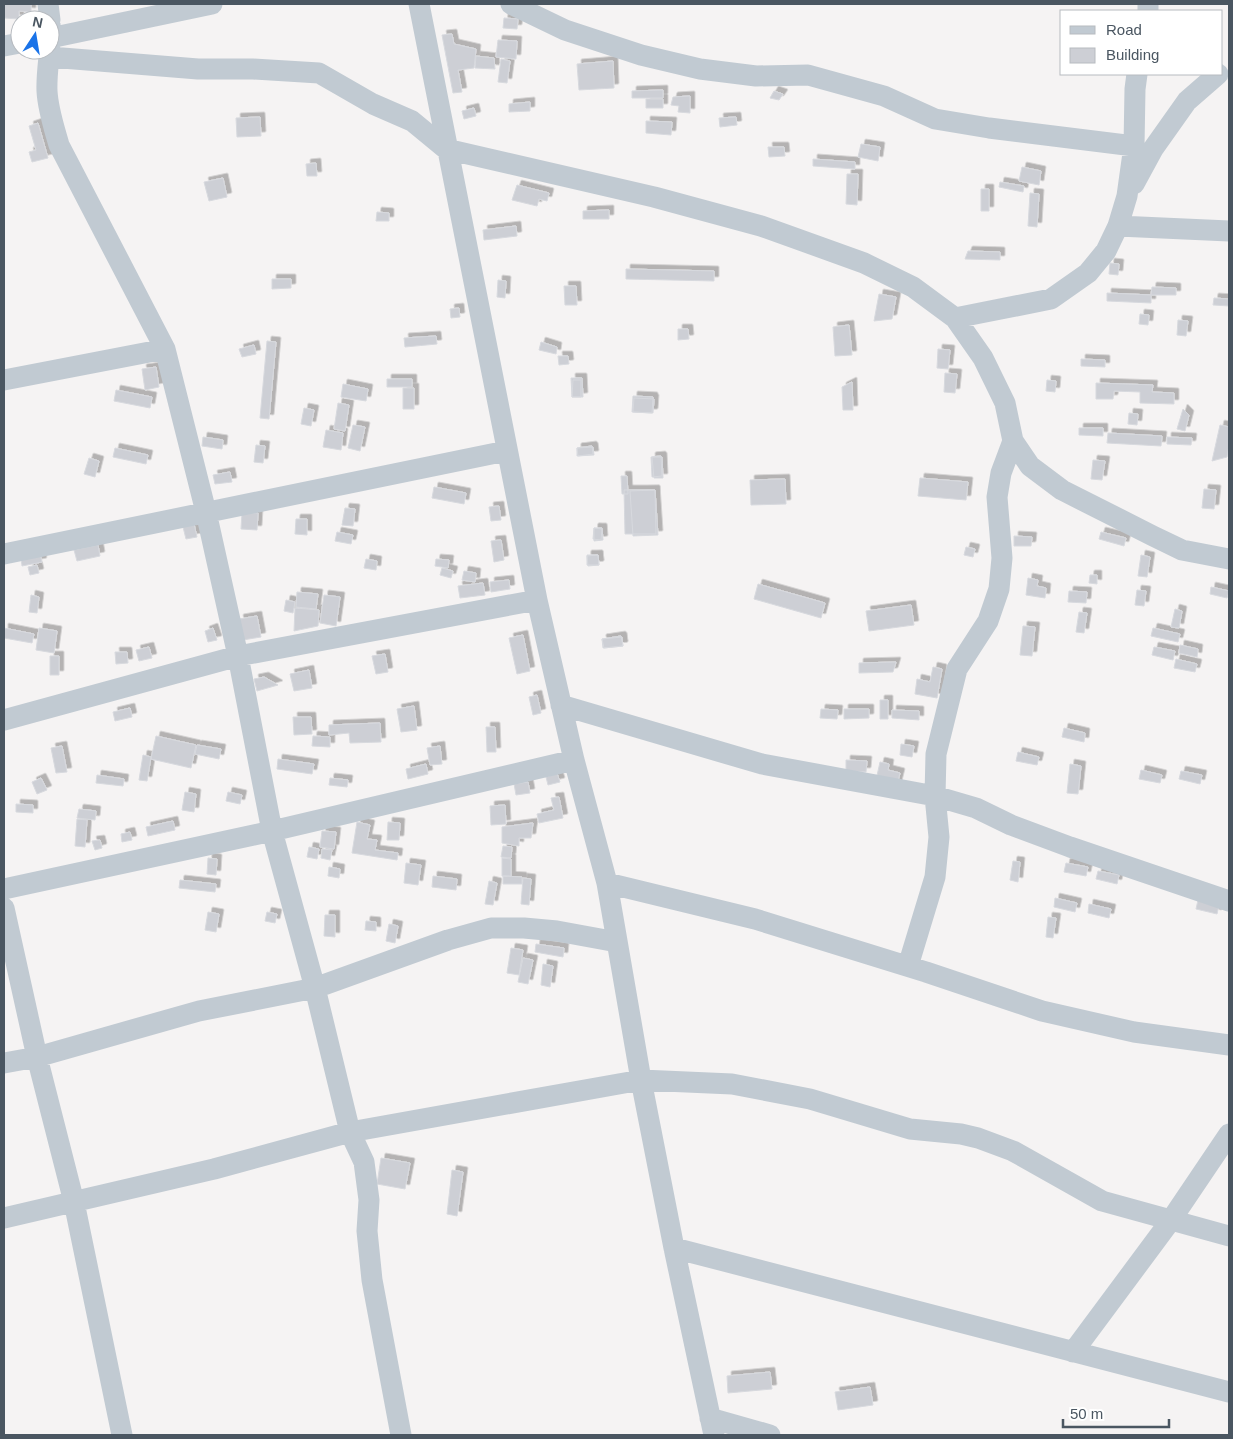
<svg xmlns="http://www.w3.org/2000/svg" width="1233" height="1439" font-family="Helvetica,sans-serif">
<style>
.building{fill:#cdcfd5;stroke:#d7d9de;filter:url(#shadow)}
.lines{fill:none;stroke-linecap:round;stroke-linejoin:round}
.minor{stroke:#c1cad2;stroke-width:21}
</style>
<defs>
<filter id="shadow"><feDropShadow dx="4.5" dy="-4.5" stdDeviation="0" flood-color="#0004"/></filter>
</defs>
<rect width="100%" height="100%" fill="#f5f3f3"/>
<path class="building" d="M4,4H31V12L19,11V19L4,18Z
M504,18L518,19L517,29L503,28Z
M452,34L454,44L476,49L474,68L458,70L462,92L453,93L442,35Z
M498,40L517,41L516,59L496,57Z
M476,56L494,58L495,69L475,68Z
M501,59L510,61L507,83L498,82Z
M613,61L614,88L579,90L577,64Z
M663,90V98H632V91Z
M774,91L783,94L779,100L770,98Z
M690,96V113L678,112L679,106L671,105L673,97Z
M646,99H663V108H646Z
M530,102V111L509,112V104Z
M474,108L476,116L464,119L462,111Z
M260,117L261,136L237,137L236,118Z
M736,117L737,125L720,127L719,118Z
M646,121L672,122L671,135L646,133Z
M38,123L48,158L32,162L29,152L36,150L29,126Z
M861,144L880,147L878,161L858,157Z
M768,147H784L785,156L769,157Z
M813,159L855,162V169L813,166Z
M316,163L317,176H307L306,164Z
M1022,167L1041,171L1039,185L1019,181Z
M847,174H858L857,205L846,204Z
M223,178L227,197L209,201L204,182Z
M1000,182L1024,186L1023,192L999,187Z
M517,185L549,193L547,201L539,199L537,206L512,200Z
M981,189H989V211H981Z
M1030,193L1039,194L1037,227L1028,226Z
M609,210V219H583V211Z
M377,212L389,213V221H376Z
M516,226L517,236L484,240L483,230Z
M968,251L1000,252V260L965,259Z
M1110,263L1119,264L1118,275L1109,274Z
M626,269L714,271V281L626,279Z
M272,279H291V288L272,289Z
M498,280L506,281L505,298L497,297Z
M564,286H576L577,305H565Z
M1152,287L1176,288V295H1151Z
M1107,293L1151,295V303L1107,301Z
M879,294L896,297L892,319L874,321Z
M1214,298L1229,299V306L1213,305Z
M459,308L460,317L451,318L450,309Z
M1140,314L1149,315L1148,325L1139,324Z
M1178,320L1188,321L1186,336L1177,335Z
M849,325L852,355L835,356L833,327Z
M678,329H688L689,339L678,340Z
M436,336L437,344L405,347L404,338Z
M267,341L276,342L269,419L260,418Z
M541,342L557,347L556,354L539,350Z
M254,345L256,354L242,357L239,349Z
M938,349L950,350L948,369L937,368Z
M558,356H568L569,364L559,365Z
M1081,359L1105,360V367L1081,366Z
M156,367L159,387L145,390L142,369Z
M945,373L957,374L955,393L944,392Z
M571,378H582L583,397H572Z
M387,379H412V387H387Z
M573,380H581V397H572Z
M1047,380L1056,381L1055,392L1046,391Z
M852,382L853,410H843L842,387Z
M1096,383L1153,385L1152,392L1174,393V404L1140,403V392L1114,391L1113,399H1096Z
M343,384L368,389L366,401L341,397Z
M403,388H414V409H403Z
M116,390L152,397L150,408L114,401Z
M633,396L653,397L652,413L632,412Z
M634,398L654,399L653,413L633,412Z
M338,403L349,405L345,431L334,429Z
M304,408L314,410L311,426L301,424Z
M1183,409L1189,415L1185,431L1177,429Z
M1129,413L1138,414L1137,425L1128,424Z
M353,425L365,427L360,451L348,448Z
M1220,425L1229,427V445L1227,457L1212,461Z
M1079,428H1103V436L1079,435Z
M326,430L343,433L341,450L323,447Z
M1108,433L1162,436L1161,446L1107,443Z
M203,437L223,440L222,449L202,446Z
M1167,437L1192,438L1191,445L1167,444Z
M256,445L265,446L263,463L254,462Z
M592,446L593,454L578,456L577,448Z
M593,447L594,455L577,456V448Z
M115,448L148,455L146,464L113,457Z
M661,456L662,476L652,477L651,457Z
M652,457H662L663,478H654Z
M89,458L99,461L95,477L84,474Z
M1093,460L1105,461L1102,480L1091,479Z
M230,472L232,482L215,484L213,475Z
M621,476H627L628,494H622Z
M920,478L968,482L966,500L918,496Z
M785,479L786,504L751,505L750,480Z
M434,487L466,493L464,504L432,498Z
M1204,489L1216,490L1214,509L1202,508Z
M624,490H655L656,534H625Z
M655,490L658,535L633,536L630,491Z
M499,506L501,520L491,521L489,507Z
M345,508L355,509L353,526L342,525Z
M242,512L258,513L257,530L241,529Z
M296,519H307V535L295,534Z
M194,524L197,537L186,539L183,527Z
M594,528H602L603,540L594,541Z
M594,528L602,529L601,540L593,539Z
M337,532L353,535L351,544L335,541Z
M1101,532L1126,538L1124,546L1099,539Z
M1014,536L1032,537L1031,546H1014Z
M501,540L504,560L494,562L491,541Z
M98,545L100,556L77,561L74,550Z
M966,547L975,549L973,557L964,555Z
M40,554L42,562L22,566L21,558Z
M587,555H598L599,565H587Z
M598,555L599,565L588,566L587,556Z
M1141,555L1150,557L1147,577L1138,576Z
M366,559L377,561L376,570L364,568Z
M436,559L449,560L448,568L435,566Z
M37,565L39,573L30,575L28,567Z
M442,568L453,571L451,578L440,575Z
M464,571L476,573L475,582L462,580Z
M1090,575H1097V584L1089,583Z
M1028,578L1038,580L1037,586L1046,588L1045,598L1026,595Z
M509,580L510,589L491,592L490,582Z
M483,583L485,595L460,598L458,586Z
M758,584L825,603L821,618L754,599Z
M1211,587L1229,591L1227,598L1210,594Z
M1137,590L1146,591L1144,606L1135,605Z
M1069,591L1087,592L1086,603L1068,602Z
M297,592L318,594L316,609L296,607Z
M31,595L39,597L37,613L29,612Z
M324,595L340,597L336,626L320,623Z
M286,600L295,602L293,613L284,611Z
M911,605L914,625L869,631L866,611Z
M295,608L319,610L318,626L294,631Z
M1175,609L1182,611L1179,628L1171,627Z
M1079,612L1087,613L1084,633L1076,632Z
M257,616L261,637L243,640L239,619Z
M1023,626L1035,627L1032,656L1020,655Z
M4,628L34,634L32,643L4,638Z
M39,628L57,631L54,653L36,650Z
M213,628L217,640L208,642L205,631Z
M1153,628L1180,634L1178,642L1151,636Z
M523,635L530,671L517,674L509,638Z
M621,636L623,646L604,648L602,639Z
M622,637L623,646L603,648L602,639Z
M1180,645L1198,649L1197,657L1179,653Z
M149,647L152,658L139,661L136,650Z
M1154,647L1175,651L1173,660L1152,655Z
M115,652H127L128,663L116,664Z
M385,654L388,672L376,674L372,656Z
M50,656H59V675H50Z
M1176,659L1197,664L1195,672L1174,668Z
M896,662L893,672L859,673V663Z
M933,667L942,669L937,698L915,694L917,679L930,682Z
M309,670L312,688L294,691L290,674Z
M264,677L278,685L257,691L254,679Z
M537,695L541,713L533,715L529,697Z
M880,700H888V719H880Z
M414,706L417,730L401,732L397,709Z
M130,708L132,717L115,721L113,712Z
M821,709L838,710L837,719L820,718Z
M844,709H869V718L844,719Z
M892,710L919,711V720L892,718Z
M293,717H311L312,734L294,735Z
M380,723L381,742L350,743L349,733L329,735V725Z
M486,727H495L496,752H487Z
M1064,728L1085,733L1084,742L1062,737Z
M156,736L196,745L191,768L151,759Z
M313,736L330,737V747L312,746Z
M901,744L914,746L912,757L900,755Z
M197,745L221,749L219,759L195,754Z
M62,746L67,772L56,773L51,748Z
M440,746L442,764L430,765L427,748Z
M1018,752L1039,757L1037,765L1016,761Z
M143,755L151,757L147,781L139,780Z
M278,759L314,764L312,774L277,769Z
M846,760L867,761L866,772L846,771Z
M880,762L889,764L888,770L900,773L897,785L876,780Z
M426,764L428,774L408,779L406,769Z
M1070,764L1081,766L1078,794L1067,793Z
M1141,770L1162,775L1160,783L1139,779Z
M1181,771L1202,775L1200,784L1179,779Z
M557,773L560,782L548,785L546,777Z
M97,775L124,779L123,786L96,783Z
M41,778L47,790L37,794L32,782Z
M330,778L348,780L347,787L329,785Z
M528,782L530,793L516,795L514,784Z
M185,792L196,794L194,812L182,810Z
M228,792L242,795L240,804L226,801Z
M559,797L563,818L539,823L537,814L554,810L551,798Z
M16,804L33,805V813L16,812Z
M505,805L506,824L491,825L490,806Z
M79,809L96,811L95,820L77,818Z
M77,819L87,820L85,847L75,846Z
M173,821L175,830L148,836L146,827Z
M357,822L370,825L367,839L377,840L375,850L398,853L397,860L352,853Z
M388,822L400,823L399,840H387Z
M533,823L531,838H519V846L502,843V827Z
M322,831L336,832L334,849L320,847Z
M130,832L132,840L122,842L121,834Z
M100,840L102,848L95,850L92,841Z
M503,846L512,847L511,858L501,857Z
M309,847L319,849L317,859L307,857Z
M322,849L332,850L330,860L321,858Z
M208,858L217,859L216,875L207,874Z
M502,858L511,859V876H502Z
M1013,861L1020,862L1018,882L1010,880Z
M406,863L421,865L418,885L404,883Z
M1066,863L1088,867L1086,876L1064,872Z
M329,867L340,869L339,878L328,876Z
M1098,871L1119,875L1117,884L1096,879Z
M433,876L457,879L456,890L432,887Z
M503,876L522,877V884H503Z
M523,878L531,879L529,905L521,904Z
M180,880L216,884L215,892L179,888Z
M489,881L497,883L493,905L485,904Z
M1055,898L1077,903L1075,912L1054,907Z
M1198,900L1219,905L1217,914L1196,909Z
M1089,904L1111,909L1109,918L1088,913Z
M208,912L219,914L216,932L205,930Z
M267,912L277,914L275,923L265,921Z
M325,915H335V937L324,936Z
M1048,917L1056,918L1053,938L1046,937Z
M366,921L376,922V931L365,930Z
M389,924L398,926L395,943L386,941Z
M536,944L564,948L563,957L535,952Z
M511,948L523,950L519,975L507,973Z
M523,958L533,960L528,984L518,982Z
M543,964L553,966L550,987L541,985Z
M381,1158L410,1163L405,1189L377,1184Z
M452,1170L463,1172L457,1216L447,1214Z
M770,1372L772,1389L728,1393L727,1376Z
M870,1387L873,1405L838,1410L835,1392Z"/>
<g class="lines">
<path class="minor" d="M48,4L50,20
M419,4L537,600L574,760L607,883L641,1080L674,1248L714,1435
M511,4L565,30L641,55L700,69L756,76L808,75L884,96L935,119L989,128L1134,146
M1148,4V11
M50,24C52,47 46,69 47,91C48,110 54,127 59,145L165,349L206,512L238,656L272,831L315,988L350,1132L364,1162L369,1200L367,1231L372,1280L401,1435
M50,38L212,4
M4,46L20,43
M50,57L198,69H253L319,73L373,104L412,121L446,149L654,197L761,226L864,263L913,287L955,318L983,358L1005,403L1013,441L1030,466L1062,490L1153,536L1182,550L1229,559
M1134,184L1153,149L1187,101L1218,74
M1118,226L1229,231
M955,318L1051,299L1088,273L1106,251L1118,226L1127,196L1134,146L1135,89L1137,74
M4,380L165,349
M4,554L506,451
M561,705L762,764L935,796L976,808L1011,825L1070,847L1229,901
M4,720L238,656L537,600
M607,883L755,919L926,972L1042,1011L1134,1032L1229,1045
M4,889L272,831L574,760
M4,908L37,1057L74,1202L122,1435
M908,966L935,877L939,837L935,796L936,754L957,669L988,621L999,589L1002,558L997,497L1001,473L1013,441
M4,1063L37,1057L199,1011L315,988L448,940L491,928H524L557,931L617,942
M4,1218L214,1169L350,1132L641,1080L732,1084L810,1099L910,1129L961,1134L978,1138L1013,1151L1102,1201L1229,1236
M674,1248L1229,1392
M1073,1352L1171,1220L1229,1134
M710,1418L770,1435"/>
</g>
<rect width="1233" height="1439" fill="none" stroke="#4a5661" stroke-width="10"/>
<rect x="1060" y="10" width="162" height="65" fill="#ffffff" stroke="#b7bbc0"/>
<rect x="1070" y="26" width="25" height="8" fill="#c1cad2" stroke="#b7bbc0"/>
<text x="1106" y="35" font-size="15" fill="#4a5661">Road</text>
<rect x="1070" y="48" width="25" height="15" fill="#cdcfd5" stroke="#b7bbc0"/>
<text x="1106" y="60" font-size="15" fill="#4a5661">Building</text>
<g transform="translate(35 35) rotate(12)"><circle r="24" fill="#ffffff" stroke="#b7bbc0"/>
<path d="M0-4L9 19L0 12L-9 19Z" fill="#1a73e8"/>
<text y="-8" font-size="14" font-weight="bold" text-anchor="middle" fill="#4a5661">N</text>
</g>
<path d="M1063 1419v8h106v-8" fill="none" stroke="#4a5661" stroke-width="2.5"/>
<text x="1070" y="1419" font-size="15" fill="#4a5661" stroke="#ffffff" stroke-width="4" paint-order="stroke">50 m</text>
</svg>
